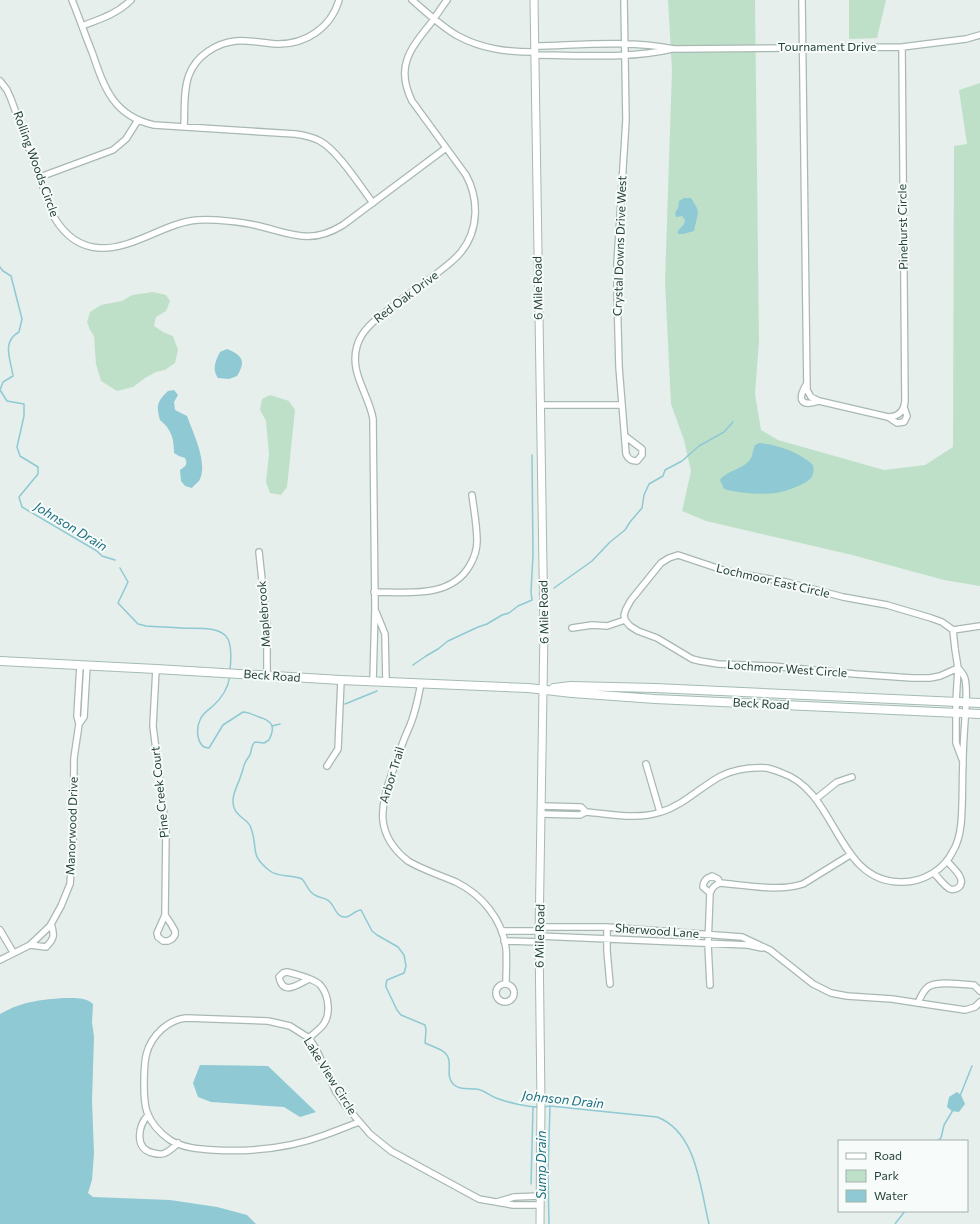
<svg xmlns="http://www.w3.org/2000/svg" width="980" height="1224" font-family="Commissioner,sans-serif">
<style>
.green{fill:#bfe0c8}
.water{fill:#8ec9d4}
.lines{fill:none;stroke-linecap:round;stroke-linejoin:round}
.stream{stroke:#8ec9d4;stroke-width:1.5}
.minor-casing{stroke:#a8b8b2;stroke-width:8}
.tertiary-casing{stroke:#a8b8b2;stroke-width:9}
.secondary-casing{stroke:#a4bbb3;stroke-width:10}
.minor{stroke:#fff;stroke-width:5.5}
.tertiary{stroke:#fff;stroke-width:7}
.secondary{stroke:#fff;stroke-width:8}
.labels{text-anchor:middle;stroke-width:4;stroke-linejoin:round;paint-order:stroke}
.street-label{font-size:12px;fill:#24423a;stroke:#f7fbf9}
.water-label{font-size:13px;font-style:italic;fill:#1c6f80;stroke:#f7fbf9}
</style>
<rect width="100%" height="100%" fill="#e6efeb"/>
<path class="green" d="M668,0H755L759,341L755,394L761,430L778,440L884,470L925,465L953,447L954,146L967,144L959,90L980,83V586L944,580L852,555L706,521L682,511L691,471L684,440L671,404L665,282L672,70Z
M849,0H886L877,38L849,39Z
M153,292L166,295L170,301L166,311L156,317L154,326L163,332L173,336L178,350L175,363L165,370L156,372L145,378L133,387L117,391L101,381L96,364L94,336L90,330L87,322L90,312L101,305L122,301L132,295Z
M270,395L289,401L295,410L287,487L281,495L270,493L266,482L269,454L266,421L260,410L262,399Z"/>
<path class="water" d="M684,198H691L697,208L698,213L694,231L683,234H678V231L684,224L685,220L682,216L676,217L675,213L678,208L679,201Z
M227,349C243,355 246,362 237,376L229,379L218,378C212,369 215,362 220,352Z
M174,390L178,395L174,402L175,410L187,416C193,433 209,464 199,481C197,483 194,485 192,488L185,486L181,481L180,470C186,466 188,465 185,458L179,456L174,453C174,438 171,429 160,420C156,405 157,402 168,391Z
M759,443C778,445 799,452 813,465C814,470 814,475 810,479C804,485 784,492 776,493C762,495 737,493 724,489L720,480C727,470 745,469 751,458C753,454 753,449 755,445Z
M65,998C74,998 86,997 93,1004L92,1022L94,1037L92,1101L94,1153L92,1180L88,1193L93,1197L170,1200L217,1207L247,1215L256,1224H0V1014C24,1001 38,1000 65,998Z
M200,1065L268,1066L316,1112L300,1117L284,1107L211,1102L198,1097L193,1083Z
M957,1092L961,1095L965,1104L959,1112L952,1111L947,1107L949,1097Z"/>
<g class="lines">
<path class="stream" d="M0,267L3,271L11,276L22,319L19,332C1,342 11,360 13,376L3,382L0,390L7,401L24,404V416L17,447L20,456L38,467V474L19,497L22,507L97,551L102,556L115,560
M120,568L128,582L118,603L138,624L146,626C158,627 169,627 181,628C194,629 221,625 228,639C232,648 231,661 230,670
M554,588L592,561L610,542L625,530L630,522L642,508L644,495L649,484L663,476L665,470L682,461L699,446L724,432L733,422
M413,665L426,656L438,649L448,641L478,627L487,624L502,615L509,613L518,606L532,600L531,592L533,555L532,455
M230,676C228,688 222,698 213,706C208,710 202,714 200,720C196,728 196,748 209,748L223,725L243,712C249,712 253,715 259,717C272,721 276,726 269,740L264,743L255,742C251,745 252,750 250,755C248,758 246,760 245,763C243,767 243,771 241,775C238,786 229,798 235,810C239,818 249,820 251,828C259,849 248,854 270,871C279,878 292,874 302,879C306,883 307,888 311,892C317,899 324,896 330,902C335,907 336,916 344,917C350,918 355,910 361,910L372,931L377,935L398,947L404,955L406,966L404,973L387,980L386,984V987L397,1010L401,1015L425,1025L426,1030L425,1043C431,1046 439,1048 444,1052C455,1061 444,1074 453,1084C459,1090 468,1088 476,1089C484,1090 489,1095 496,1098C506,1102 527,1107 538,1107
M345,704L377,691
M272,726L280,724
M960,1096L972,1066
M544,1107L550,1106L657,1117C697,1132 700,1188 709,1224
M937,1141L941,1138L944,1125L953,1110
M531,1184L533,1107
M549,1224L548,1174L550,1106
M895,1224L905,1211"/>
<g class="minor-casing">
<path id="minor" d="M72,0C79,17 85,35 92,52C104,87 113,116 154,125L295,134C304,135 312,137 320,141C338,151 360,186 373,203
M412,0C425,11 443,28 458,36C482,49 507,52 535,52
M624,0L626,120L617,264V290L619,367L626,454C628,459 631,461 637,461L642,455V449L625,436
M802,0L807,390L811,397L819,401L888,417C898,417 904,411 905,401L902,47
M82,26C100,19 117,14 131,0
M535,46C581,45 628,40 674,49L902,47L966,39L980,35
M535,55C579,55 629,59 672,49
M0,81L7,90L11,99L54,217C64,234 79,247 100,248C132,250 166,222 198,220C215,219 243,222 259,226C292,234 311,245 343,225L446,148
M184,127C185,111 183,91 189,75C196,56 216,43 236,41C249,40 263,43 276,44C305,45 331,28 339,0
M40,177L113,150L126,139L138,120
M806,385C797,400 801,407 819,401
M540,405H622
M888,417L897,423L904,422L907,416L904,407
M259,552L267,627V676
M374,592C407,592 451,599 470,565C474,558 477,550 477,541C477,526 474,510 472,495
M376,612L385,634L386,681
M572,628L592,625L607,626L625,620
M953,630L942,622L931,618L887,605L843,597L786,582L726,571L678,555L669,558L661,563L631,600L626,609L624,615L625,620L630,626L638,631L657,638L692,659L700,661L718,664L772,666L855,674L912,678H930L940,676L958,668
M953,630L955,649L958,668L956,702V743L962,759
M953,630L980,626
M80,665L77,716L79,724L84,717L87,665
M156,669L153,726L166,831L165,915L171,924L175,931V935L172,939L168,941H163L158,937L157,933L165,915
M373,681L375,609L373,419C369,394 349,373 357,346C362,328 378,318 392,307C406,296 420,286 434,276C443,268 453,262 461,252C479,230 479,199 466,175L412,101C395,67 410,49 431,23C436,16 441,8 447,0
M421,683C418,699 415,715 408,730C402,743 398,757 393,770C380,807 374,834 408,861C423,870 440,875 456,882C482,895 502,919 506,948C507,959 506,972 506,984
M646,764L660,812
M327,766L338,749L341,680
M817,798L837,782L852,777
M542,806L581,807L586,812C611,814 637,820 661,812C684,805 700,787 721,776C735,769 752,767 767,768C772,769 777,771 782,773C838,792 836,883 902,882C923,882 944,870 953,851C958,843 960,833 961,824C963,803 962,782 963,761C963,742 965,723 966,704C966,696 967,687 965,679C964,675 961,671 958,668
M542,814L580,815L586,812
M934,873C939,878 944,886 950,889C953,890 957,889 959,887C967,879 952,867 947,861
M710,893L703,887C703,881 706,878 712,876L718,879L720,883
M540,927H607L742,937L770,950L813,984L831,993L847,996L892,999L918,1003
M607,927V951L610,984
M0,930L13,952
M502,931H540
M539,936L748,945L762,948
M504,941L539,942
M30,945L46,947C54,939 55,935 51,924
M0,960L30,945L50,926L61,906L70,884L73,844L74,758L79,724
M496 993a9 9 0 1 1 18 0a9 9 0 1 1-18 0Z
M710,985L708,944L710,893C712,888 714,885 720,883C745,885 778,892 803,884L850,855
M980,991L974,985C963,985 937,980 928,987C923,991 920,998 918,1003L965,1010L975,1007L980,1002
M309,1038C313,1034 319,1030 323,1025C331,1015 329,996 321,986C316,979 295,974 287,972L283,973L279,977C283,996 297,985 309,979
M148,1115C138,1126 134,1149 153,1153C157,1154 162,1155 165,1153C170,1151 174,1147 178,1143
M359,1122C348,1126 336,1131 325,1135C290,1148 251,1152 214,1150C199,1149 183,1148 170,1140C160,1133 151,1123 147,1112C144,1103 144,1094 144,1085C144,1063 144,1045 162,1029C169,1023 176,1019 186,1018L268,1021L290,1026L309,1038L316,1049L336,1092L345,1105L370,1134L391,1151L479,1199L513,1205H540
M497,1202L514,1197L540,1196"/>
</g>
<g class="tertiary-casing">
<path id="tertiary" d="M534,0L544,630L539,936L541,1103L540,1224"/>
</g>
<g class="secondary-casing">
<path id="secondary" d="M0,661L156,669L341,680L528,688L572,693L655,699L980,714
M554,688L571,686L655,688L980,703"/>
</g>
<use href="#minor" class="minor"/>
<use href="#tertiary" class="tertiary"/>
<use href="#secondary" class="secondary"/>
</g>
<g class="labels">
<g class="street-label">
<text x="827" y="51">Tournament Drive</text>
<text transform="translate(36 164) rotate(70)" y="4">Rolling Woods Circle</text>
<text transform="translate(903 227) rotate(-91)" y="4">Pinehurst Circle</text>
<text transform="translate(620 246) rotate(-88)" y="4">Crystal Downs Drive West</text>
<text transform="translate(538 288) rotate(-91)" y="4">6 Mile Road</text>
<text transform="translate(406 297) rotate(-37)" y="4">Red Oak Drive</text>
<text transform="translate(773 581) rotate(13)" y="4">Lochmoor East Circle</text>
<text transform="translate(544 612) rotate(-91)" y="4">6 Mile Road</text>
<text transform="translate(264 614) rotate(-94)" y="4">Maplebrook</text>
<text transform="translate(787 669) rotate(4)" y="4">Lochmoor West Circle</text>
<text transform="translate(272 676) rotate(4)" y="4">Beck Road</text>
<text transform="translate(761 704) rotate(3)" y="4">Beck Road</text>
<text transform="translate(392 775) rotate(-73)" y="4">Arbor Trail</text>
<text transform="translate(160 792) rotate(-96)" y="4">Pine Creek Court</text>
<text transform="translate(72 826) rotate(-88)" y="4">Manorwood Drive</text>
<text transform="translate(657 931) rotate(4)" y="4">Sherwood Lane</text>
<text transform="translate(540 936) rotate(-89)" y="4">6 Mile Road</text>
<text transform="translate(330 1076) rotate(58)" y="4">Lake View Circle</text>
</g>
<g class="water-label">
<text transform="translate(71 526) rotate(31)" y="5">Johnson Drain</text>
<text transform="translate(563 1099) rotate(6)" y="5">Johnson Drain</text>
<text transform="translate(541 1165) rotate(-90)" y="5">Sump Drain</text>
</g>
</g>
<rect x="838" y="1140" width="130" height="72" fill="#f7fbf9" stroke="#a3b1ad"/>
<rect x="846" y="1153" width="20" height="6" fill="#ffffff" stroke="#a3b1ad"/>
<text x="874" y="1160" font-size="12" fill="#24423a">Road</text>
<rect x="846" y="1170" width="20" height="12" fill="#bfe0c8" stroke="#a3b1ad"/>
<text x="874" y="1180" font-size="12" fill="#24423a">Park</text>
<rect x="846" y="1190" width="20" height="12" fill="#8ec9d4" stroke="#a3b1ad"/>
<text x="874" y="1200" font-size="12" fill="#24423a">Water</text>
</svg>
